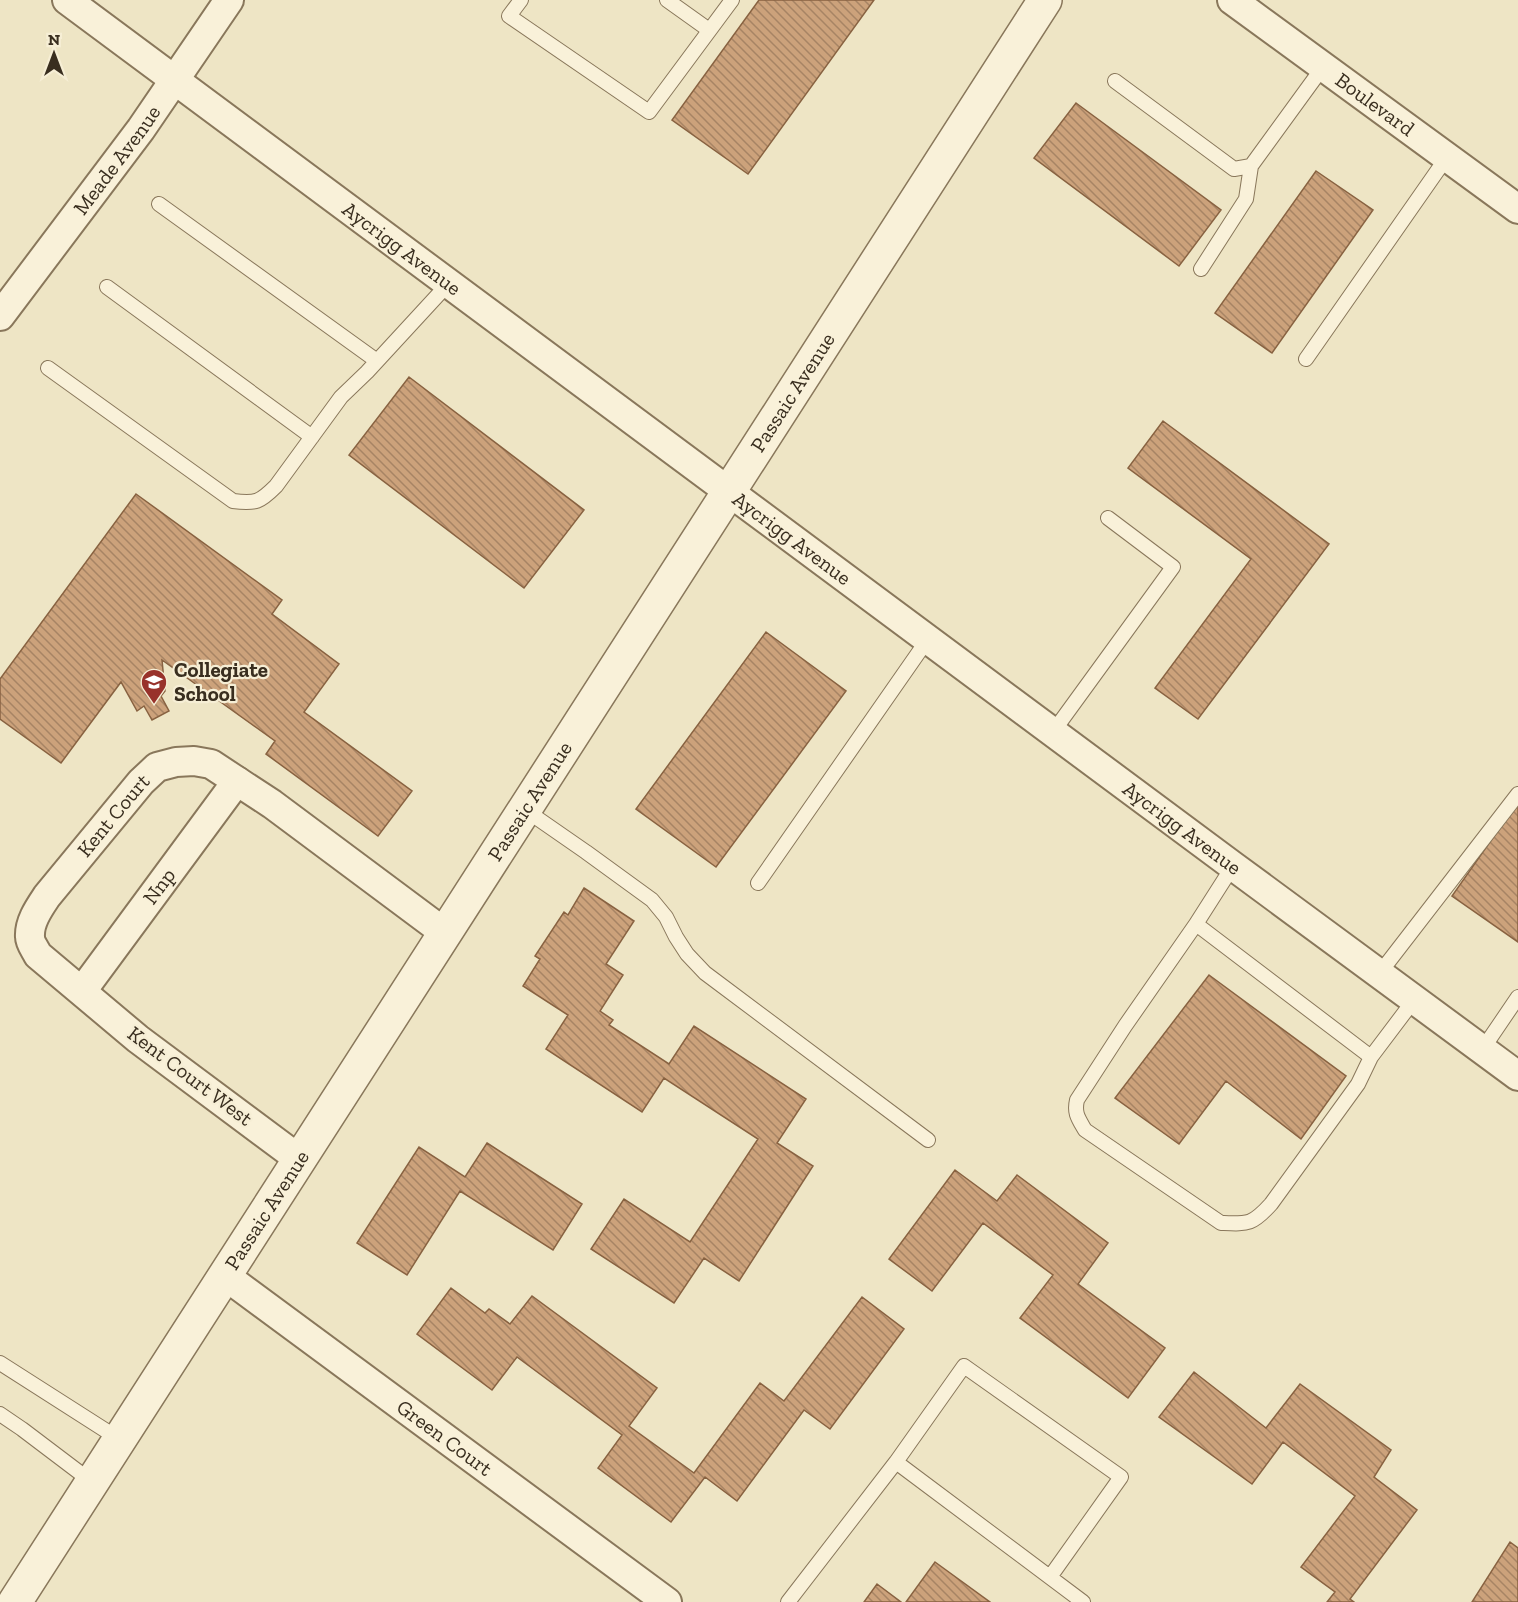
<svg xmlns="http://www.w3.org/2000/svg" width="1518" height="1602" font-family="'Zilla Slab',serif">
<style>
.building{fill:url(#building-back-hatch);stroke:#886241;stroke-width:1.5}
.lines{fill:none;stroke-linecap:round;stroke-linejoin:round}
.service-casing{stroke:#89775b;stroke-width:16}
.minor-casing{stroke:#89775b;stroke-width:32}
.tertiary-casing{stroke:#89775b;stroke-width:36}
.service{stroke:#f9f1d9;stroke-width:14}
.minor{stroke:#f9f1d9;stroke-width:28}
.tertiary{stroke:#f9f1d9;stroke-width:33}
.labels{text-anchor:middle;stroke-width:4.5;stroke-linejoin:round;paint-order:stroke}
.street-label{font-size:21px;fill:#392e1f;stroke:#f6eed5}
.poi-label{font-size:21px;font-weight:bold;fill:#392e1f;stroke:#f6eed5;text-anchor:start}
</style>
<defs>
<pattern id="building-back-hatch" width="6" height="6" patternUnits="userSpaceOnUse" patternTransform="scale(1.5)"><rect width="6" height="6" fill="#cca27b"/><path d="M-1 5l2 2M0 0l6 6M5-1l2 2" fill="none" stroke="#a78464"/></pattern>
</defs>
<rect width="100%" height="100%" fill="#eee5c5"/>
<path class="building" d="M759,0H874L748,174L672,120Z
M1076,103L1221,210L1179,266L1034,158Z
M1316,171L1373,210L1272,353L1215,313Z
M409,377L584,510L524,588L349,455Z
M1163,421L1329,544L1198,719L1155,688L1251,559L1128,468Z
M136,494L282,600L272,614L339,664L304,712L412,791L378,836L266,754L275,741L162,660L165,691L161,696L169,711L152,720L144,706L137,711L121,682L61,763L0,719V679Z
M766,632L846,691L716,867L636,809Z
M1518,802V942L1452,896Z
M584,888L634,921L606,964L623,975L600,1011L613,1020L609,1025L669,1064L694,1026L806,1099L777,1143L813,1166L739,1281L704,1258L674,1303L591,1249L624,1199L690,1242L758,1139L664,1078L642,1112L546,1049L568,1015L523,986L540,959L535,956L564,912L568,915Z
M1209,975L1346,1076L1301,1139L1226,1081L1179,1144L1115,1098Z
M487,1143L582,1204L553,1250L460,1191L407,1275L357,1243L419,1147L465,1177Z
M955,1170L997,1201L1017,1175L1108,1243L1078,1284L1165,1348L1128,1398L1020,1318L1053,1275L983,1223L932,1291L889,1259Z
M451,1288L485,1313L489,1309L510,1324L532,1296L657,1388L629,1426L694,1473L760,1383L784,1401L862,1297L904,1329L830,1429L804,1410L737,1501L705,1477L671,1522L598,1468L622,1435L517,1357L492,1390L417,1334Z
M1194,1372L1266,1428L1300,1384L1391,1450L1374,1477L1417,1510L1350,1599L1354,1602H1327L1335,1592L1301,1567L1355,1496L1283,1442L1252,1484L1159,1417Z
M1510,1542L1518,1548V1602H1472Z
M935,1562L990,1602H906Z
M877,1584L901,1602H864Z"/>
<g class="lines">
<g class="service-casing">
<path id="service" d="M521,0L509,16L649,112L732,0
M667,0L709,30
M1115,81L1234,169L1251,166L1323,67
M159,204L377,361
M1201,269L1246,199L1251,166
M107,287L312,437
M1306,359L1447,157
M48,368L233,501C256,504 260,502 276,486L341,397L367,372L449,283
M1053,732L1173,567L1108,518
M524,809L586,852L652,900L666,917L676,937L687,954L705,973L928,1140
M1233,866L1196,924L1371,1057L1414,1000
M758,883L928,639
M1196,924L1125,1026L1077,1100C1074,1113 1078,1118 1085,1130L1221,1223C1248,1224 1252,1225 1271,1204L1358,1084L1371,1057
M1379,974L1518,794
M1482,1050L1518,997
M0,1363L119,1439
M0,1414L22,1429L92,1482
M896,1462L964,1366L1121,1477L1050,1577
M788,1602L896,1462L1083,1602"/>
</g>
<g class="minor-casing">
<g id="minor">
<path id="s1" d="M67,0L1233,866L1518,1076"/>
<path id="s2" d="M1232,0L1518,209"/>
<path id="s3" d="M0,316L141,129L229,0"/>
<path id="s4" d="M82,991L237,781"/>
<path id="s5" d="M299,1159L138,1039L38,955C35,949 30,943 30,937C29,922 39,908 47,896L141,782L157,767L176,762L194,761L211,764L272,804L445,933"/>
<path id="s6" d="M224,1275L667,1602"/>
</g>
</g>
<g class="tertiary-casing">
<g id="tertiary">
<path id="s7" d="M15,1602L1045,0"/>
</g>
</g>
<use href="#service" class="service"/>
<use href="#minor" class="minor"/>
<use href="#tertiary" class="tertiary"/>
</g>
<defs>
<g id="school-pin" transform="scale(1.35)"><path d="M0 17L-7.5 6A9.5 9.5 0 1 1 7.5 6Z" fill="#98322b" stroke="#f6eed5"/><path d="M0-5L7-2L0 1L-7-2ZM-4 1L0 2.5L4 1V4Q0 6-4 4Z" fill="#fff"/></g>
</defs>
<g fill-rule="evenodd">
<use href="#school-pin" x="154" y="682"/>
</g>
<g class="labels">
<g class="street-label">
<text dy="7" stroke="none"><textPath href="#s2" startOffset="177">Boulevard</textPath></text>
<text dy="7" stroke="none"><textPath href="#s3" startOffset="195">Meade Avenue</textPath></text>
<text dy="7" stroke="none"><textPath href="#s1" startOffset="417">Aycrigg Avenue</textPath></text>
<text dy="7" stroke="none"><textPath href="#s7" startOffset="1438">Passaic Avenue</textPath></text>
<text dy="7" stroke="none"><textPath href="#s1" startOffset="903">Aycrigg Avenue</textPath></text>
<text dy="7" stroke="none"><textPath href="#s7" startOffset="952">Passaic Avenue</textPath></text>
<text dy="7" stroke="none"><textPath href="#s5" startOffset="501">Kent Court</textPath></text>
<text dy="7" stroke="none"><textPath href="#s1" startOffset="1389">Aycrigg Avenue</textPath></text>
<text dy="7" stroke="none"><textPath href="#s4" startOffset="130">Nnp</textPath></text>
<text transform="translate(190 1076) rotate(37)" y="7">Kent Court West</text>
<text dy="7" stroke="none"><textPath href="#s7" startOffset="466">Passaic Avenue</textPath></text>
<text dy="7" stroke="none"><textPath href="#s6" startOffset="274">Green Court</textPath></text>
</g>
<g class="poi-label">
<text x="174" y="677">Collegiate<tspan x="174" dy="24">School</tspan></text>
</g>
</g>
<g transform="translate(54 54)" stroke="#f6eed5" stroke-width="4.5" paint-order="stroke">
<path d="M0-4.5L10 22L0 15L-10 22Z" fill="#392e1f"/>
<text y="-9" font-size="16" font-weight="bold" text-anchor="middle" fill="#392e1f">N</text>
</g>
</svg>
